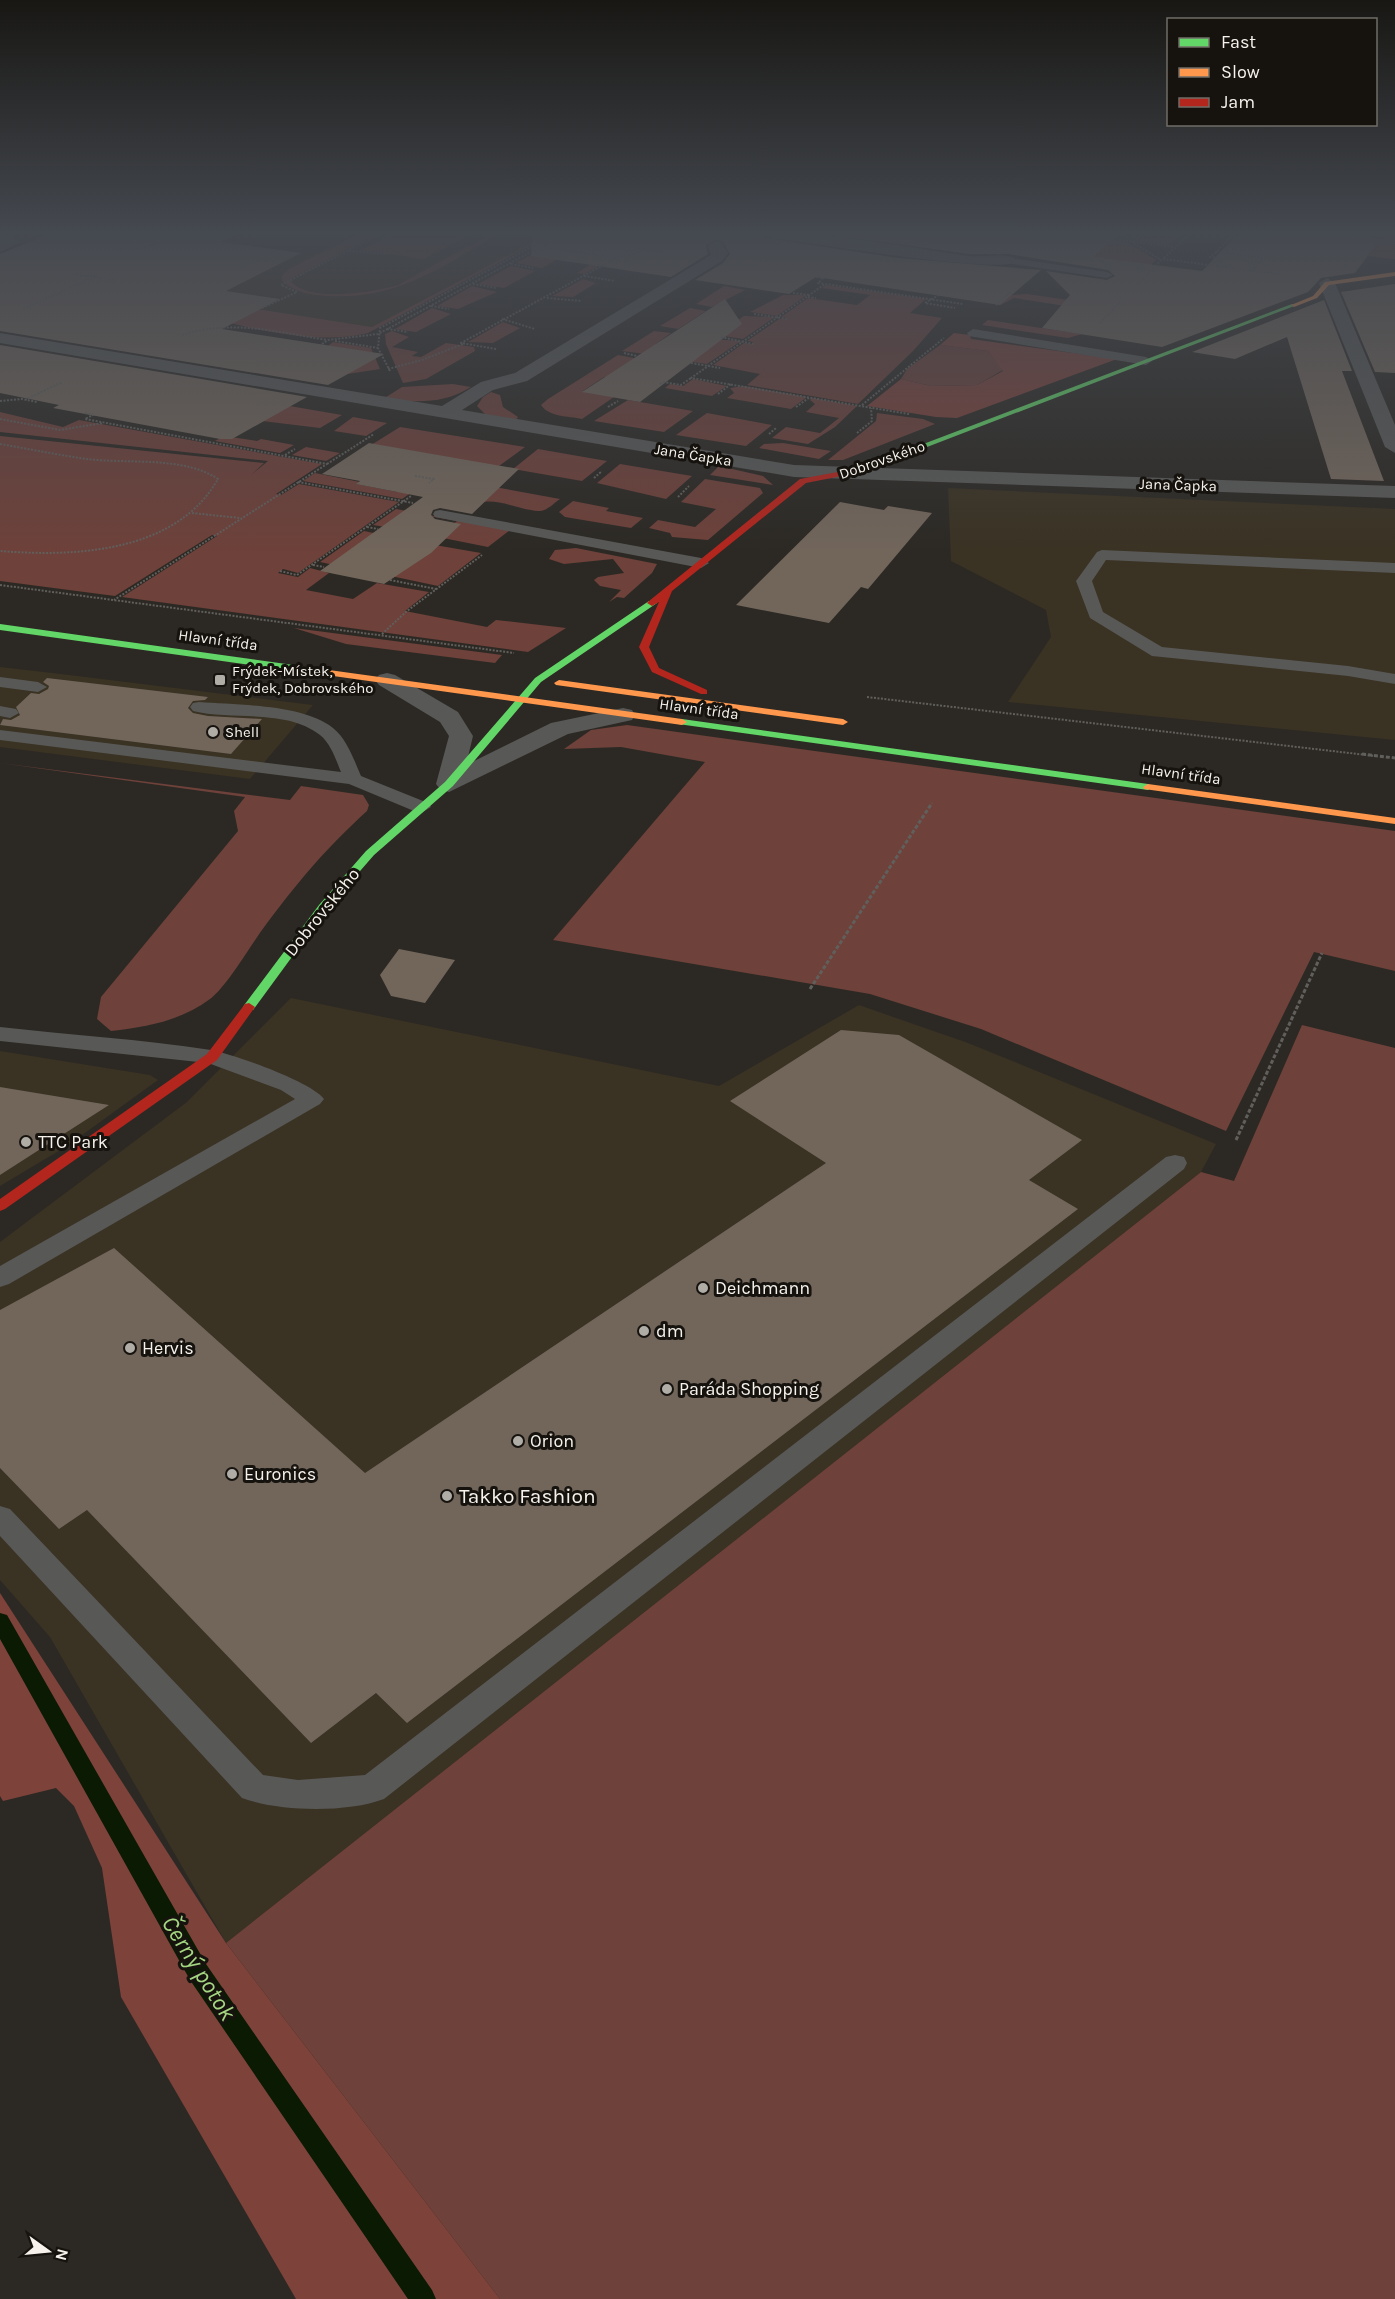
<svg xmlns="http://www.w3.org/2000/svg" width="1395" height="2299" font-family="Karla,sans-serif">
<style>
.built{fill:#3a3223}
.green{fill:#6e413a}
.forest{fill:#7d423a}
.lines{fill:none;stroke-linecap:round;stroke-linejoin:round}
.stream{fill:#0b1a03;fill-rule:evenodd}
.building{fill:#72665b}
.path-far1{stroke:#615f5c;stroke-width:2;stroke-dasharray:2 1.5;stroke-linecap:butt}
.path{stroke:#615f5c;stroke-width:3;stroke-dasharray:4 2;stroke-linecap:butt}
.lane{fill:#585856;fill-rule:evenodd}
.street{fill:#585856;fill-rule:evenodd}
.fast{fill:#63d668;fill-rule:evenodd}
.slow{fill:#ff974d;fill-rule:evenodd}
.jam{fill:#b3261e;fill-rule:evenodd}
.poi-dot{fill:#b0aca6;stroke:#16130f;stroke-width:2}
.labels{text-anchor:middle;stroke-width:6;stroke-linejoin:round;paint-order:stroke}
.far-street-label{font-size:15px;fill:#f7f3ec;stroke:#16130f}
.far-poi-label{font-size:15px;fill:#f7f3ec;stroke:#16130f;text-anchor:start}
.street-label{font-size:18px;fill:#f7f3ec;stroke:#16130f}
.poi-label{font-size:18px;fill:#f7f3ec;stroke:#16130f;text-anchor:start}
.near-poi-label{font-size:21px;fill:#f7f3ec;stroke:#16130f;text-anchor:start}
.near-water-label{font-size:24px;font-style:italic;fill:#a5d782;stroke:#16130f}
</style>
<rect width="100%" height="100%" fill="#2c2924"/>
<path class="built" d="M8,232H552L372,327L104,285L39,241L11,236Z
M948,488L1395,509V740L1008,702L1051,637L1046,610L951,561Z
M0,667L61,674L313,705L250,779L0,747Z
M291,998L719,1086L859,1005L968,1043L1216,1144L1201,1172L226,1943L50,1637L0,1580V1242L187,1102Z
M0,1051L150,1075L158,1080L67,1146L0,1186Z"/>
<path class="green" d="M362,232H381L290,279C303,304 376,292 398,285L494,232H503C445,264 399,300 329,296C312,295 295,293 282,281V276L289,269Z
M397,232H475L424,259L361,250Z
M552,232H556L368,333C296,352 176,307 104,285L372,327Z
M1149,232L1165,234L1186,232L1168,245L1138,241Z
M1350,232H1395V259L1367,256L1382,236Z
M1112,240L1127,242L1156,260L1149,267L1009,249L1104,247Z
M542,249L613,258L584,274L577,273L591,264L557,259L542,268L516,263Z
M511,266L535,271L504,288L478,284Z
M583,279L596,283L573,297L552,296Z
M826,285L926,299L910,313L942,318L913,351L858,404L747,385L760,374L713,365L744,343L752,344L753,342L747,341L779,319L788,318L781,317L808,298L857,305L870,295L822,288Z
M472,286L497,292L458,309L437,306Z
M724,286L745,290L712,307L696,304Z
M1027,294L1102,305L1078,308L1014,298L999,306L1011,295Z
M783,295H807L777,316L750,312Z
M432,308L451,314L416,332L395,329Z
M690,308L706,311L678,329L660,326Z
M744,316L775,317L743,339L717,335Z
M988,320L1082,334L1068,338L982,325Z
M503,322L520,328L493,343L468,342Z
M392,331L409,337L392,347L418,352L412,356L421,357L446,343L474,347L475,351L426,379L403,383L386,344L385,334Z
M654,331L671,333L657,343L646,354L622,351Z
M710,339L741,341L707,364L686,361Z
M333,342L371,348L380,369L341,375L328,346Z
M940,345L988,351L1003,370L977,385L931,386L901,379L907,369Z
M618,355L639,359L610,378L604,377L583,391L614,397L582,419C568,416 549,417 541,405L548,399Z
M693,379L727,386L712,396L665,388L670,384L683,386Z
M453,384L471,387C442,405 416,402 383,399L402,387Z
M744,386L807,397L791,409L727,398L734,393L730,388Z
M491,392L500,395L503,407L518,417L515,421L486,415L477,406L483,397Z
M812,398L857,406L835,427L808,444L772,438L786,427L820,433L839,418L806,412L815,404L810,400Z
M628,400L693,411L664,432L594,421Z
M278,404L342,415L320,428L253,420Z
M0,412L63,427L79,420L322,464L276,494L281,495L299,484L399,502L298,573L283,569L278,573L298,577L310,568L329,573L306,590L353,599L377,583L429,592L405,611L487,627L496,620L566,628L528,652L122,597L217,536L212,535L115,596L0,581V436L264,463L251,475L268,461L0,432Z
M707,413L772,425L746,446L676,435Z
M877,413L923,419L935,424L843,460H828L876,421Z
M353,417L387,423L366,436L334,431Z
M400,427L525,447L499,466L347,460Z
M224,436L257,441L261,439L294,445L280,453L215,441Z
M783,443L831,451L819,459L759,448L764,444Z
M306,447L340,453L326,461L292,455Z
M538,449L607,461L582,481L513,469Z
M620,464L692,476L666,499L597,483Z
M719,466L763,476L773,485L710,475Z
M315,473L360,482L357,484L397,492L415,480L427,482L402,499L303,481Z
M705,479L760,488L763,493L708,540L672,537L670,533L649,528L658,520L695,527L716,509L681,502Z
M489,486L560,499C555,502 550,508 544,510C533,515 503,499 484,502Z
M573,501L609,508L606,511L643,518L631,528L565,517L559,512Z
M396,509L510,530L488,547L438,537L457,521L413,513L392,528L373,525Z
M364,531L383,535L339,566L320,562Z
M429,544L481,553L438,586L386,575Z
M576,548L657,564L652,573L624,598L617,597L609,602L621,590L600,586L594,580L598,577L624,573L613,559L564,564L549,559L555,550Z
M294,628L502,655L495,663L346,644Z
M627,725L1395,831V971L1314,952L1226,1131L981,1029L870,994L553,940L705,762L621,747L564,749L591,730Z
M0,763L290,800L301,786L363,795L369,805L367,811C325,849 296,884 262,930C249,948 226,987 210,999C180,1021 147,1027 111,1031L97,1019L101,997L238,831L234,811L245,797Z
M1302,1025L1395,1048V2299H500L226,1943L1201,1172L1234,1181Z"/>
<path class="forest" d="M954,333L970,335L971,339L1117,359L957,418L936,417L867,406L901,379L931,386L977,385L1003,371L988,351L940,345Z
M0,1593L226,1943L500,2299H296L121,1997L102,1868L74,1806L56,1788L3,1801L0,1796Z"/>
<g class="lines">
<path class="stream" d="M0,1613L7,1615L206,1964L432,2290L436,2299H408L190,1980L0,1639Z"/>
</g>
<path class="building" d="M54,232H242L221,242L301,253L226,291L280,299L222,329L384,354L328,385L0,331V254Z
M533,232H756L765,238L898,258L1041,270L1000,305L816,277L789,294L695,280L723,263L730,254L723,242L717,239L706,245L708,254L671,277L531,256Z
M812,232H1121L1093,257L1202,271L1240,232H1327L1380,239L1355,273L1321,278L1308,292L1162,347L1042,328L1070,295L1046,271L1107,280L1115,276L1108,270L1009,254H969Z
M1395,284V373L1375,372L1341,292Z
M725,299L742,324L640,402L582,392Z
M1324,300L1352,371H1342L1384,481L1331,479L1287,337L1235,359L1192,352Z
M0,345L307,397L232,439H220L53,408L59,405L0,393Z
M369,443L519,469L472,514L440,508L433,510L431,515L435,519L461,524L431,553L384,584L320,571L423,497L356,484L360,481L322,474Z
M840,502L884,510L888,506L932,513L868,589L861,587L829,623L736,605Z
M47,678L208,697L205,700L193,701L188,708L193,713L208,716L262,719L231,754L0,725L3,719L11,720L20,715L16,707L31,693L39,694L48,689L49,686L43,682Z
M399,949L455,960L425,1003L391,996L380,975Z
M841,1030L899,1035L1082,1140L1029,1180L1078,1209L407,1723L376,1693L311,1743L87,1510L59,1529L0,1468V1310L114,1248L365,1473L826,1163L730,1101Z
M0,1087L109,1105L0,1175Z"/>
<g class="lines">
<path class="path-far1" d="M1236,232L1216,252L1263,258L1252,271
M1341,232L1395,238
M563,235L587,239
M1119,240L1175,247
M543,247L616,258
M631,247L663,252
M117,249L144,248L183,232
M349,251L388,254
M1216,252L1210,257L1223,258L1216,266
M1164,258L1192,232
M1163,259L1279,274
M511,264L533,268
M1137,268L1151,270
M73,274L116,280
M584,276L615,281
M816,277L823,278L818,283L824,284
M473,284L496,288
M1138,284L1161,260L1133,243L1145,232
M793,293L810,295
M939,295L925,303L955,308
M808,297L816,298
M547,298L582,301
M996,305L1010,292
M431,306L449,309
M262,308L297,292L281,285L384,232
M23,309L97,276
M754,314L788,319
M502,319L535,329
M1100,323L1120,302
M387,329L408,332
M182,335C231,319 278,332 327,340
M721,337L753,344
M335,341L378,348
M322,344L328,340L378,334L568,232
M496,349L461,343L616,258L636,253L668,232
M624,353L637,356
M691,363L720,368
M388,369L422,360L463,344
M390,371L378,348L380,328L560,232
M660,384L663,382L681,385L691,378
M718,394L731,384
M25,400L62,382
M0,401L22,399L37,402
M862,405L944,338
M608,407L618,401
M796,407L810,397
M85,413L93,415L85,419L327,464L114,600
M909,414L691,378L825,284L963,304
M0,419L60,430L103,423
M857,433L872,421L871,408
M769,434L776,428
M0,444C29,449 58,455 87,459C127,464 184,456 218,479C176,553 75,557 0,551
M285,455L295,449
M327,464L374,434
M415,476L434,479L429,483
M594,478L602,471
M298,482L413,503
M678,497L689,486
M192,513L240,518
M367,527L378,529
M313,565L324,567
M280,571L297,575L411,496
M390,580L436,589
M0,585L514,653
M382,634L407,611L482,555
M867,697L1375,756"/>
<path class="path" d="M1362,754L1395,758
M810,989L932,803
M1236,1140L1322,953"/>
<path class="lane" d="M1010,258L1107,272L1113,275L1107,278L1006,263L1004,261Z
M973,329L1146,357L1152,361L1146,365L969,336L967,333Z
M440,510L701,558L709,563L701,568L435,517L433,514L435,511Z
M1102,550L1395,563V573L1106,560L1092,581L1103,612L1162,647L1348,666L1395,674V684L1348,676L1152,656L1090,618L1076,581L1097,552Z
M0,677L38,682L47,687L38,692L0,687Z
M199,702C237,705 303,704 333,728C347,739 354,760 361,776L428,803L431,807L421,813L414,811L349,784L0,740V730L341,772C336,760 331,744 320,735C286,708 232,721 193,711L190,707L193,703Z
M0,706L16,709L19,713L10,718L0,716Z
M0,1027C70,1035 141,1039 211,1050C233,1054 312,1082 324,1099L320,1104L9,1284L0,1287V1266L295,1099L281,1090L208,1063L0,1041Z
M1175,1155L1184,1157L1187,1163L1184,1169L384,1799C347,1813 279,1812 242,1798L0,1536V1506L10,1509L263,1775L298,1780L365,1775L1166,1157Z"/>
<path class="street" d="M758,232C828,232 899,246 969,256C982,258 1009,251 1018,261C1005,276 797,241 765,236Z
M0,233L21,242L0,252Z
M716,241L721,243L728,253L722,261L527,381L493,390L462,410L794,465L1395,486V498L794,477L0,343V333L442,406L481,382L515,373L711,255L708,246Z
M1327,278L1335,283L1395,425V453L1385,447L1319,283Z
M387,673L395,675L458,712L473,736L466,765L551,723L623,708L632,710L635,715L632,720L568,734L449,792L440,789L436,784L449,736L440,722L379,685L375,680L379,675Z"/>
<path class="fast" d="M1292,304L1297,305L862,472L855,470Z
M649,601L657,603L541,682L453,786L374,855L327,909L253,1010H245L243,1007L245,1004L319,905L366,851L445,782L535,678Z
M0,624L329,670L334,673L329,676L0,630Z
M682,719L1148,784L1153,787L1148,790L678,724V720Z"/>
<path class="slow" d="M1395,272V276L1329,285L1317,298L1294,307L1291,305L1313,296L1325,282Z
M329,670L682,719L687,722L682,725L326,675V671Z
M559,680L843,719L848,722L843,725L556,685L554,683Z
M1148,784L1395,818V824L1144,789L1143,787Z"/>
<path class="jam" d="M859,468H862V472L806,483L672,591L649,647L659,668L707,690V694H701L652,672L639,647L659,602L652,606L647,603L649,601L800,479Z
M249,1003L255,1007L217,1060L5,1209L0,1211V1199L207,1054L245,1004Z"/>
</g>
<linearGradient id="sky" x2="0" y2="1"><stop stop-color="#181714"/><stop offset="0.42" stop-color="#454950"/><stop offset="1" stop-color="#454950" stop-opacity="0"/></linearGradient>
<rect width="1395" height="554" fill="url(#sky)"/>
<g class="poi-dot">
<rect x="214" y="674" width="12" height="12" rx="3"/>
<circle cx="213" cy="732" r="6"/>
<circle cx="26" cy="1142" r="6"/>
<circle cx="703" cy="1288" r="6"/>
<circle cx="644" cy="1331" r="6"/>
<circle cx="130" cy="1348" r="6"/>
<circle cx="667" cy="1389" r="6"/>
<circle cx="518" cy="1441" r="6"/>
<circle cx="232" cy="1474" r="6"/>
<circle cx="447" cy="1496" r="6"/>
</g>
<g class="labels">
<g class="far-street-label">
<text transform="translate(693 455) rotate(9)" y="5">Jana Čapka</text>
<text transform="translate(882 460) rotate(-19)" y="5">Dobrovského</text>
<text transform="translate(1178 485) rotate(2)" y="5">Jana Čapka</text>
<text transform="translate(218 640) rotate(8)" y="5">Hlavní třída</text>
<text transform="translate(699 709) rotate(8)" y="5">Hlavní třída</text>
<text transform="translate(1181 774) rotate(8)" y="5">Hlavní třída</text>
</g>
<g class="far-poi-label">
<text x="232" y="676">Frýdek-Místek,<tspan x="232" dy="17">Frýdek, Dobrovského</tspan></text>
<text x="225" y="737">Shell</text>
</g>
<g class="street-label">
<text transform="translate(322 912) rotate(-51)" y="6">Dobrovského</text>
</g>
<g class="poi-label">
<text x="38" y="1148">TTC Park</text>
<text x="715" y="1294">Deichmann</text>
<text x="656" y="1337">dm</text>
<text x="142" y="1354">Hervis</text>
<text x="679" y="1395">Paráda Shopping</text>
<text x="530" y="1447">Orion</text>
<text x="244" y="1480">Euronics</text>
</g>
<g class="near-poi-label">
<text x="459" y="1503">Takko Fashion</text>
</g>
<g class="near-water-label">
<text transform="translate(199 1968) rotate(58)" y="8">Černý potok</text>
</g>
</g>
<rect x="1167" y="18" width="210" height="108" fill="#16130f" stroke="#706d67" stroke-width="1.5"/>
<rect x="1179" y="38" width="30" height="9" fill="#63d668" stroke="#706d67" stroke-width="1.5"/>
<text x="1221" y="48" font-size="18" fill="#f7f3ec">Fast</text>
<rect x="1179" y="68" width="30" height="9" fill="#ff974d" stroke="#706d67" stroke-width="1.5"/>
<text x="1221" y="78" font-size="18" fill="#f7f3ec">Slow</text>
<rect x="1179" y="98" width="30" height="9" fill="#b3261e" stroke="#706d67" stroke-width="1.5"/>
<text x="1221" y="108" font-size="18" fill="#f7f3ec">Jam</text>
<g transform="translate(48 2251) rotate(105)" stroke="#16130f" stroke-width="4.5" paint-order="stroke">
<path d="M0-4.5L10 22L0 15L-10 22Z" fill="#f7f3ec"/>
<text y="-9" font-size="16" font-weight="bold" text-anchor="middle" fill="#f7f3ec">N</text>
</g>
</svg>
